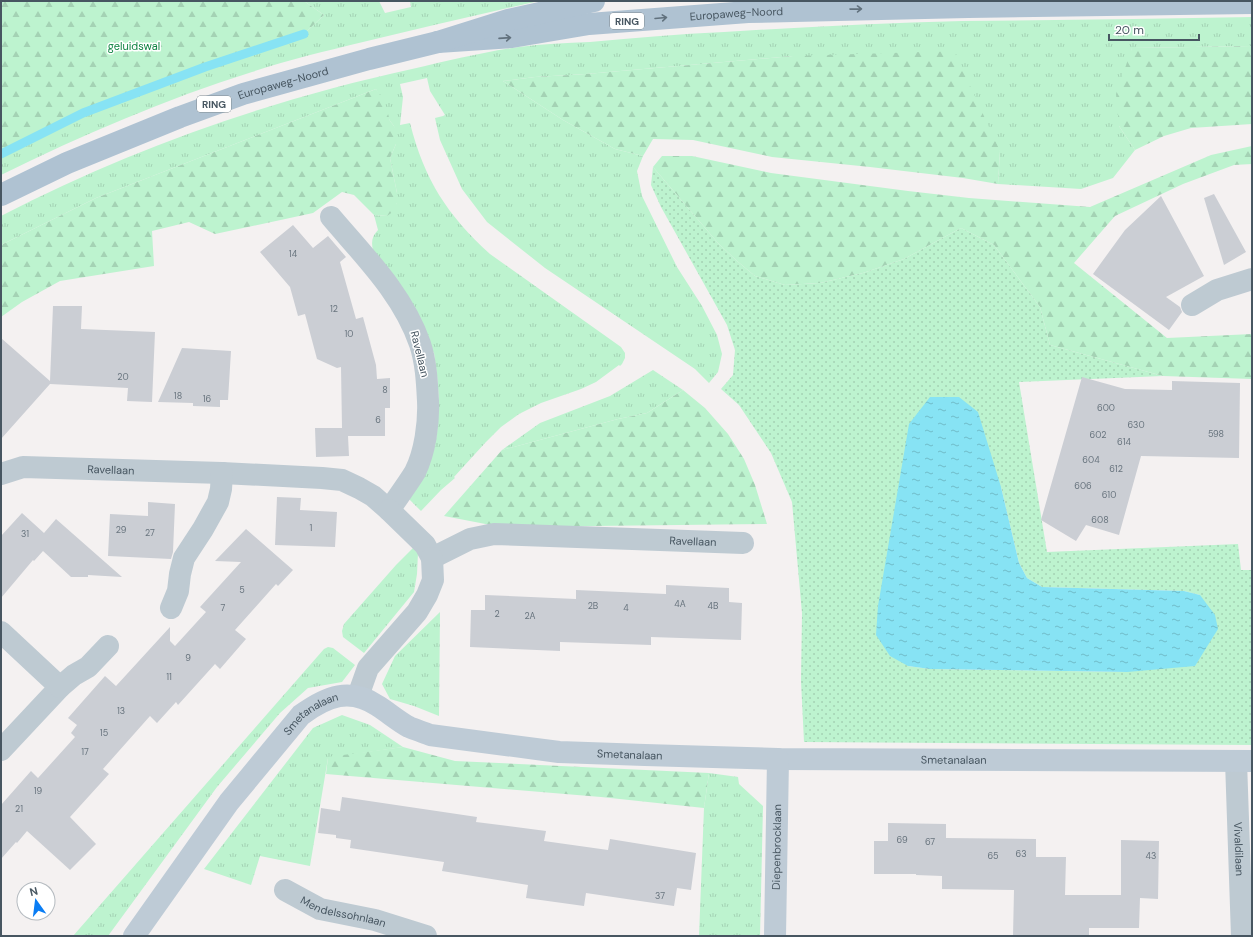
<svg xmlns="http://www.w3.org/2000/svg" width="1253" height="937" font-family="'DM Sans',sans-serif">
<style>
.grass{fill:url(#grass-tufts)}
.forest{fill:url(#forest-firs)}
.park{fill:url(#park-dots);fill-rule:evenodd}
.water{fill:url(#water-ripples)}
.lines{fill:none;stroke-linecap:round;stroke-linejoin:round}
.stream{stroke:#87e3f4;stroke-width:9}
.building{fill:#cbced4}
.street{stroke:#becad2;stroke-width:22}
.secondary{stroke:#becbd6;stroke-width:22}
.primary{stroke:#afc2d2;stroke-width:22}
.oneway{stroke:#61717d}
.labels{text-anchor:middle;stroke-width:3;stroke-linejoin:round;paint-order:stroke}
.number-label{font-size:9px;fill:#68747e}
.shield{fill:#fff;stroke:#7e8990;stroke-width:1}
.shield-label{font-size:10px;font-weight:bold;fill:#475661}
.street-label{font-size:11px;fill:#475661;stroke:#fff}
.park-label{font-size:11px;fill:#108443;stroke:#fff}
</style>
<defs>
<pattern id="grass-tufts" width="24" height="20" patternUnits="userSpaceOnUse"><rect width="24" height="20" fill="#bdf3cf"/><path d="M3 7l-1-3M5 7V3M7 7l1-3M15 17l-1-3M17 17v-4M19 17l1-3" fill="none" stroke="#a4d2b4"/></pattern>
<pattern id="forest-firs" width="22" height="20" patternUnits="userSpaceOnUse"><rect width="22" height="20" fill="#bdf3cf"/><path d="M5 1l3.5 6h-7zM16 11l3.5 6h-7z" fill="#a4d2b4"/></pattern>
<pattern id="park-dots" width="8" height="8" patternUnits="userSpaceOnUse"><rect width="8" height="8" fill="#bdf3cf"/><path d="M2 2h.1M6 6h.1" fill="none" stroke="#a4d2b4" stroke-width="1.8" stroke-linecap="round"/></pattern>
<pattern id="water-ripples" width="26" height="14" patternUnits="userSpaceOnUse"><rect width="26" height="14" fill="#87e3f4"/><path d="M2 4q2-2 4 0t4 0M15 11q2-2 4 0t4 0" fill="none" stroke="#70bbc9"/></pattern>
</defs>
<rect width="100%" height="100%" fill="#f4f1f1"/>
<path class="grass" d="M304,1H379L385,13L411,7L410,1H539C480,14 421,28 363,42C326,51 288,60 252,72C166,99 82,135 1,175V154L83,113L205,67L304,34L324,15Z
M1252,17V46L1132,48L1119,126L1135,150L1113,178L1081,189L998,184L1000,151L793,56L586,74L535,77L503,81L563,120L615,149L643,156L637,171L642,196L677,267L702,306L717,335L722,354L718,372L709,383L695,369L545,268L487,222L462,189L440,140L435,118L443,116L445,115L430,91L427,78L400,84L403,97L400,125L410,123C424,179 447,215 490,254L621,347L625,353V358L622,364L620,366L619,365L596,382L581,389L541,403L519,414L501,427L485,443L454,477L455,478L441,490L421,511L409,499L433,451L437,434L439,400L437,375L434,353L373,250C371,242 372,236 378,230L374,215L387,216L397,203V193L390,158L396,144L394,126L390,121L376,89L96,198L1,245V216C130,149 270,100 412,69C447,61 483,52 519,47C542,44 566,43 590,42C635,38 679,34 724,32C804,27 883,23 962,21C1059,20 1155,19 1252,17Z
M653,370L683,390L647,413L618,419L502,450L540,423L610,396Z
M415,546L418,553L417,574L414,592L364,653L343,637L342,631L344,624L396,565Z
M440,612L439,716L414,706L390,699L382,684L395,656Z
M328,647L333,648L355,665L342,682L308,688L280,713L217,787L108,936H73L324,649Z
M342,715L370,725L403,747L328,758L310,866L260,856L251,885L204,869L313,728Z
M709,773L738,777L739,784L763,806L760,936H699L704,808Z"/>
<path class="forest" d="M1,1H304L324,15L304,34L205,67L83,113L1,154Z
M1252,46V124L1191,128L1164,136L1135,150L1119,126L1116,94L1132,48Z
M954,51L1000,151L998,184L963,178L870,167L772,157L693,140L653,139L643,156L615,149L563,120L503,81L535,77L586,74L793,56Z
M376,89L385,103L390,121L394,126L397,133L396,144L390,158L397,193V203L394,211L387,216L374,215L354,195L342,192L313,213L215,234L189,222L152,231L154,266L60,281L22,302L1,317V245L96,198Z
M1252,146V164L1234,165L1183,184L1115,216L1074,263L1167,338L1252,334V379L1163,376L1050,345L1040,307L994,245L961,228L904,259L863,273L820,283L785,285L755,276L737,261L718,243L653,167L662,156H692L771,173L908,191L969,198L1090,207L1211,155Z
M683,390L705,408L728,434L744,459L755,485L767,524L501,527L444,516L502,450L618,419L647,413Z
M403,747L455,761L709,773L704,808L601,797L326,774L328,757Z"/>
<path class="park" d="M653,167L718,243L737,261L755,276L785,285L820,283L863,273L904,259L961,228L994,245L1040,307L1050,345L1163,376L1019,382L1047,552L1238,544L1241,570H1252V745L804,742L801,681L802,613L792,502L771,453L739,405L721,389L733,375L735,350L727,325L661,207L651,185ZM1001,487L1019,563L1027,578L1042,587L1184,591L1200,595L1127,672L930,669L908,666Z"/>
<path class="water" d="M930,397H959L978,412L1001,487L1019,563L1027,578L1042,587L1184,591L1200,595L1215,615L1218,629L1195,666L1127,672L930,669L908,666L890,656L876,635L878,606L909,424Z"/>
<g class="lines">
<path class="stream" d="M1,154L83,113L205,67L304,34"/>
</g>
<path class="building" d="M1214,194L1246,252L1224,265L1204,198Z
M1161,196L1204,276L1166,297L1180,307L1182,312L1169,330L1093,274L1125,230Z
M293,225L313,248L328,236L346,257L340,262L356,319L363,317L376,365L377,379L390,378V408H385V436H348L349,456L316,457L315,428H342L341,367L337,368L317,359L305,314L298,316L290,287L260,252Z
M53,306H82L81,329L155,332L152,402L127,401L128,388L50,384L1,439V338L50,381Z
M182,348L231,351L228,400H220V407L193,406V403L158,402Z
M1082,377L1125,389L1172,390V381L1240,383L1239,458L1141,456L1119,535L1086,525L1076,541L1041,520Z
M277,497L301,498L300,510L337,512L335,547L275,545Z
M148,502L175,504L173,552L171,559L108,556L110,514L148,516Z
M22,513L44,533L56,519L122,577L88,575V577H71L43,551L34,561L33,560L1,598V536Z
M246,529L293,570L278,586L276,584L235,630L246,639L220,669L215,664L178,705L176,702L157,723L150,716L103,769L109,774L70,817L96,844L70,870L27,831L17,843L16,842L1,859V805L31,771L38,778L75,737L71,733L77,725L68,718L105,676L116,686L170,627V641L175,646L206,612L200,607L241,562L215,561Z
M666,585L729,588V602L742,603L741,640L651,637V645L560,642V651L470,647L471,610H485V595L576,599V590L666,594Z
M342,797L477,817L476,822L546,831L544,841L608,850L610,839L696,853L691,890L677,888L674,906L586,893L584,906L526,898L528,885L442,871L444,862L350,848L351,840L336,838V835L318,833L321,808L340,811Z
M888,823L946,824V838L1036,839V857H1066L1065,895H1121V840L1159,841L1158,899L1140,898L1139,928H1089V936H1013L1014,890L942,889V876L916,875V874H874V841H888Z"/>
<g class="lines">
<g class="street">
<path d="M1192,305L1217,290L1252,279"/>
<path id="s1" d="M1,474L23,467L222,473L322,478L342,480L359,488L373,496L389,510C398,497 407,485 415,472C425,452 429,423 428,401C427,382 426,362 420,344C403,294 364,256 331,217"/>
<path id="s2" d="M389,510L425,545L432,558L470,539L494,534L743,543"/>
<path d="M171,608L178,591L180,574L184,558L203,529L218,502L221,489L222,473"/>
<path d="M1,632L60,687L1,750"/>
<path d="M60,687L74,675L88,667L108,646"/>
<path d="M358,696L368,668L417,612L427,595L433,580L432,558"/>
<path id="s3" d="M1236,761L1242,936"/>
<path id="s4" d="M285,890L320,909L375,920L426,936"/>
</g>
<g class="secondary">
<path id="s5" d="M134,936L229,802L301,715C327,696 350,687 378,706C389,713 398,721 409,727C416,730 423,732 430,735L559,752L645,755L778,759L1252,761"/>
<path id="s6" d="M775,936L778,759"/>
</g>
<g class="primary">
<path id="s7" d="M438,42L512,37L589,24L748,12L968,7L1252,3"/>
<path id="s8" d="M1,195L67,163L180,117L243,94L369,59L438,42L508,20L594,1"/>
</g>
</g>
<defs><path id="oneway-shaft" d="M-6 0H5M1.5-3L5.5 0L1.5 3" fill="none" stroke-width="1.6" stroke-linecap="round" stroke-linejoin="round"/></defs>
<g class="oneway">
<use href="#oneway-shaft" transform="translate(856 9) rotate(-1)"/>
<use href="#oneway-shaft" transform="translate(661 18) rotate(-5)"/>
<use href="#oneway-shaft" transform="translate(505 38) rotate(-4)"/>
</g>
<g class="labels">
<g class="number-label">
<text x="293" y="257">14</text>
<text x="334" y="312">12</text>
<text x="349" y="337">10</text>
<text x="123" y="380">20</text>
<text x="385" y="393">8</text>
<text x="178" y="399">18</text>
<text x="207" y="402">16</text>
<text x="1106" y="411">600</text>
<text x="378" y="423">6</text>
<text x="1136" y="428">630</text>
<text x="1216" y="437">598</text>
<text x="1098" y="438">602</text>
<text x="1124" y="445">614</text>
<text x="1091" y="463">604</text>
<text x="1116" y="472">612</text>
<text x="1083" y="489">606</text>
<text x="1109" y="498">610</text>
<text x="1100" y="523">608</text>
<text x="311" y="531">1</text>
<text x="121" y="533">29</text>
<text x="150" y="536">27</text>
<text x="25" y="537">31</text>
<text x="242" y="593">5</text>
<text x="680" y="607">4A</text>
<text x="593" y="609">2B</text>
<text x="713" y="609">4B</text>
<text x="223" y="611">7</text>
<text x="626" y="611">4</text>
<text x="497" y="617">2</text>
<text x="530" y="619">2A</text>
<text x="188" y="661">9</text>
<text x="169" y="680">11</text>
<text x="121" y="714">13</text>
<text x="104" y="736">15</text>
<text x="85" y="755">17</text>
<text x="38" y="794">19</text>
<text x="19" y="812">21</text>
<text x="902" y="843">69</text>
<text x="930" y="845">67</text>
<text x="1021" y="857">63</text>
<text x="993" y="859">65</text>
<text x="1151" y="859">43</text>
<text x="660" y="899">37</text>
</g>
<g class="shield">
<rect x="610" y="13" width="34" height="16" rx="3"/>
<rect x="197" y="96" width="34" height="16" rx="3"/>
</g>
<g class="shield-label">
<text x="627" y="25">RING</text>
<text x="214" y="108">RING</text>
</g>
<g class="street-label">
<text dy="4" stroke="none"><textPath href="#s7" startOffset="300">Europaweg-Noord</textPath></text>
<text dy="4" stroke="none"><textPath href="#s8" startOffset="304">Europaweg-Noord</textPath></text>
<text transform="translate(420 354) rotate(76)" y="4">Ravellaan</text>
<text dy="4" stroke="none"><textPath href="#s1" startOffset="111">Ravellaan</textPath></text>
<text dy="4" stroke="none"><textPath href="#s2" startOffset="331">Ravellaan</textPath></text>
<text dy="4" stroke="none"><textPath href="#s5" startOffset="286">Smetanalaan</textPath></text>
<text dy="4" stroke="none"><textPath href="#s5" startOffset="622">Smetanalaan</textPath></text>
<text dy="4" stroke="none"><textPath href="#s5" startOffset="946">Smetanalaan</textPath></text>
<text dy="4" stroke="none"><textPath href="#s6" startOffset="89">Diepenbrocklaan</textPath></text>
<text dy="4" stroke="none"><textPath href="#s3" startOffset="88">Vivaldilaan</textPath></text>
<text dy="4" stroke="none"><textPath href="#s4" startOffset="63">Mendelssohnlaan</textPath></text>
</g>
<g class="park-label">
<text x="134" y="50">geluidswal</text>
</g>
</g>
<rect width="1253" height="937" fill="none" stroke="#475661" stroke-width="4"/>
<g transform="translate(36 901) rotate(346)"><circle r="19" fill="#ffffff" stroke="#b5bbc0"/>
<path d="M0-3L7 15L0 10L-7 15Z" fill="#0a7df4"/>
<text y="-6" font-size="11" font-weight="bold" text-anchor="middle" fill="#475661">N</text>
</g>
<path d="M1109 34v6h90v-6" fill="none" stroke="#475661" stroke-width="2"/>
<text x="1115" y="34" font-size="12" fill="#475661" stroke="#ffffff" stroke-width="3" paint-order="stroke">20 m</text>
</svg>
